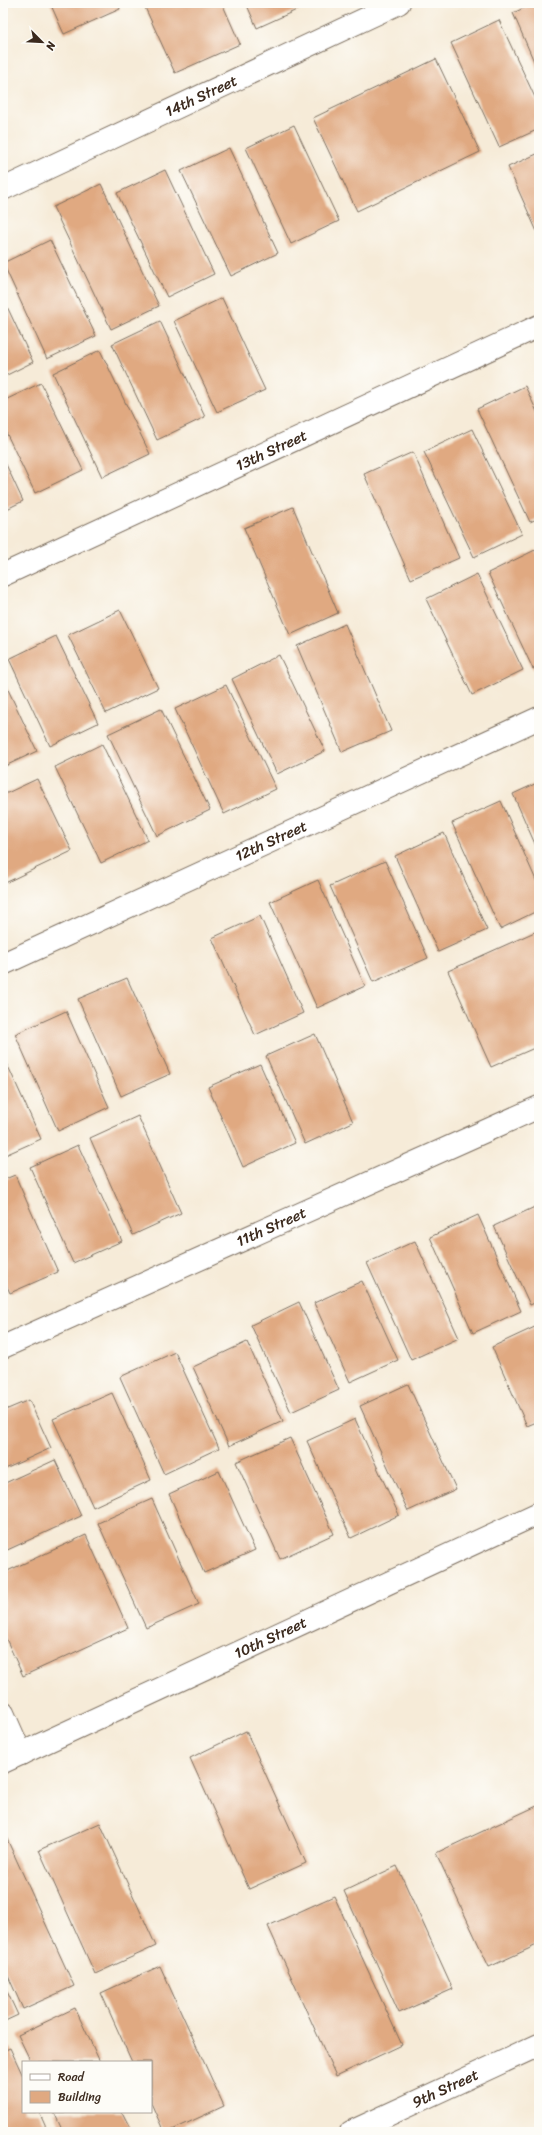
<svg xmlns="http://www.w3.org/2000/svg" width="542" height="2135" font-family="Sriracha,sans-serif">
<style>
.building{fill:#e0a981}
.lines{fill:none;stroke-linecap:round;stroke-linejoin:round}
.minor-casing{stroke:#7c6e5f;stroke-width:24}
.minor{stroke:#fff;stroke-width:22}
.labels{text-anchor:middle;stroke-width:3;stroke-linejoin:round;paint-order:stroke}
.street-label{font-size:15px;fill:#3b2a1e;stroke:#fdfcf7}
</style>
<rect width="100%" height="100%" fill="#fdfcf7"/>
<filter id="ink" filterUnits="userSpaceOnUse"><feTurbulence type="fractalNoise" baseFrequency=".025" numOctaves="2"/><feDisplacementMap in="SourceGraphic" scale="8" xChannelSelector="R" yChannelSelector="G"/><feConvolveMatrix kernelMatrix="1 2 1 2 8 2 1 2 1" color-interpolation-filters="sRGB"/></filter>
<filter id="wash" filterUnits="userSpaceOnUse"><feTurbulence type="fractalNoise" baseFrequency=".012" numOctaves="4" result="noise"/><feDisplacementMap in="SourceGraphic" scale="16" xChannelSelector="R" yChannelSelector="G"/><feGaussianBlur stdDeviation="0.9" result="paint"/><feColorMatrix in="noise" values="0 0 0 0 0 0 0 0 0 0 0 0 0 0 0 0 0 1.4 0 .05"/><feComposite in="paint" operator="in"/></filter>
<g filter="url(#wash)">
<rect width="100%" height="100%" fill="#f6ebd8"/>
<g id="blocks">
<path class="building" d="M50,3H118L120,9L64,34Z
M143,3H222L240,44L175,73Z
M246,3H312L257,28Z
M535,3H539V73L513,13Z
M499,20L539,106V129L499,147L451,43Z
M436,59L480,152L357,211L313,118Z
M294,125L339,221L291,244L246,148Z
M229,148L278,253L231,276L181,171Z
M539,153V236L508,167Z
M165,170L214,274L167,297L117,193Z
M101,184L159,306L111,329L53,207Z
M50,240L96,336L47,359L3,263Z
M3,298L33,362L3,377Z
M222,298L265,390L217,412L174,321Z
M160,321L205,417L157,440L112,344Z
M100,350L150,454L102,477L53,373Z
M41,383L83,470L35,493L3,426V401Z
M525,386L539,416V518L530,522L477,409Z
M472,429L522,534L474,557L424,452Z
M413,452L459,558L411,579L364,474Z
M3,458L23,501L3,511Z
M293,507L338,613L290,635L244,528Z
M535,550L539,557V666L533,669L488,573Z
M477,574L523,670L472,695L426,599Z
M120,610L158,688L106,713L68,635Z
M345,624L391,731L342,752L297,646Z
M56,636L98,723L50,746L9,659Z
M279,655L325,751L277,774L232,679Z
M3,679L37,751L3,767Z
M226,685L276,789L224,814L175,709Z
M161,709L210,810L157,836L108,734Z
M102,744L148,840L101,863L55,767Z
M37,779L72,851L3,884V795Z
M539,782V853L513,794Z
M501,801L539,887V910L500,929L452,823Z
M444,833L487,930L438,952L395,856Z
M385,861L428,958L373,982L330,886Z
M318,880L365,986L317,1008L270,902Z
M260,916L303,1013L255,1035L212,938Z
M539,930V1046L491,1067L448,971Z
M127,978L170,1074L121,1096L78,999Z
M66,1011L109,1107L58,1131L15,1034Z
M315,1034L353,1122L305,1144L266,1056Z
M3,1055L41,1139L3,1156Z
M260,1064L295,1143L243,1167L208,1087Z
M138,1116L181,1213L133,1235L90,1138Z
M78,1145L122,1241L73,1263L30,1167Z
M15,1175L58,1272L10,1293L3,1278V1180Z
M539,1205V1301L530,1305L494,1226Z
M478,1215L521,1311L473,1333L430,1237Z
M415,1241L459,1338L411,1360L367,1263Z
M362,1281L398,1360L350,1382L314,1303Z
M299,1302L339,1390L291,1412L251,1325Z
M539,1325V1421L527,1426L492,1347Z
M247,1342L283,1421L229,1446L193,1367Z
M175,1352L219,1448L164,1474L120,1377Z
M408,1384L456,1489L408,1511L360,1406Z
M112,1393L151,1480L93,1507L53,1419Z
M29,1400L51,1448L3,1470V1411Z
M355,1419L399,1515L351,1538L307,1441Z
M290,1438L334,1534L280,1559L236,1462Z
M55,1460L81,1516L3,1552V1484Z
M219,1471L255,1550L204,1573L169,1494Z
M152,1499L199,1604L146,1628L98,1523Z
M86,1535L128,1628L23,1676L3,1632V1573Z
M246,1731L306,1863L249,1889L190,1758Z
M539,1805V1944L489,1967L436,1853Z
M100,1823L156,1946L95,1974L39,1850Z
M6,1837L74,1986L23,2009L3,1965V1838Z
M397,1866L453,1989L399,2013L344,1891Z
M334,1896L402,2045L336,2076L268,1926Z
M160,1966L224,2106L168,2132H164L151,2103V2062H132L101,1993Z
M3,1983L18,2015L3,2022Z
M75,2008L100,2062H31L18,2035Z
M10,2048L23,2076V2112H39L48,2132H3V2051Z
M54,2112H122L132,2132H63Z"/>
</g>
</g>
<g filter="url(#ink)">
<use href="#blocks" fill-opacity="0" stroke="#7c6e5f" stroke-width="1"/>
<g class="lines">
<g class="minor-casing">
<g id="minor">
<path id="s1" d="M3,189L399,3"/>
<path id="s2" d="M3,575L539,326"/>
<path id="s3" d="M3,964L539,718"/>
<path id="s4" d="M3,1347L539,1107"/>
<path d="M3,1713L21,1754"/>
<path id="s5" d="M3,1762L539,1513"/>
<path id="s6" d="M351,2132L539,2045"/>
</g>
</g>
<use href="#minor" class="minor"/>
</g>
</g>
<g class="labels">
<g class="street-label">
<text dy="5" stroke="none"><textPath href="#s1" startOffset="219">14th Street</textPath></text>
<text dy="5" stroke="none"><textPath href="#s2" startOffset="296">13th Street</textPath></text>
<text dy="5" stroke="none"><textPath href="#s3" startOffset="295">12th Street</textPath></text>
<text dy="5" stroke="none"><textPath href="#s4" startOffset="294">11th Street</textPath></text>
<text dy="5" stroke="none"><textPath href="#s5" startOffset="295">10th Street</textPath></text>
<text dy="5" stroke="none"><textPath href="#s6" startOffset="104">9th Street</textPath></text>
</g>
</g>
<rect width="542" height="2135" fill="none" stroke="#fdfcf7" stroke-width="16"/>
<rect x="22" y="2061" width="130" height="52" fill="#fdfcf7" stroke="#afa8a0"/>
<rect x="30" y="2074" width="20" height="6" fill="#ffffff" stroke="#afa8a0"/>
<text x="58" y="2081" font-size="12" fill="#3b2a1e">Road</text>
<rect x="30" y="2091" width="20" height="12" fill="#e0a981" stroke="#afa8a0"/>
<text x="58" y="2101" font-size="12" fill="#3b2a1e">Building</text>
<g transform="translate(42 42) rotate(114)" stroke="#fdfcf7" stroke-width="3" paint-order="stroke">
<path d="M0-3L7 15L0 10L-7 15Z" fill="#3b2a1e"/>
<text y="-6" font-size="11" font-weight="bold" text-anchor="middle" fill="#3b2a1e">N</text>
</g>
</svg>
